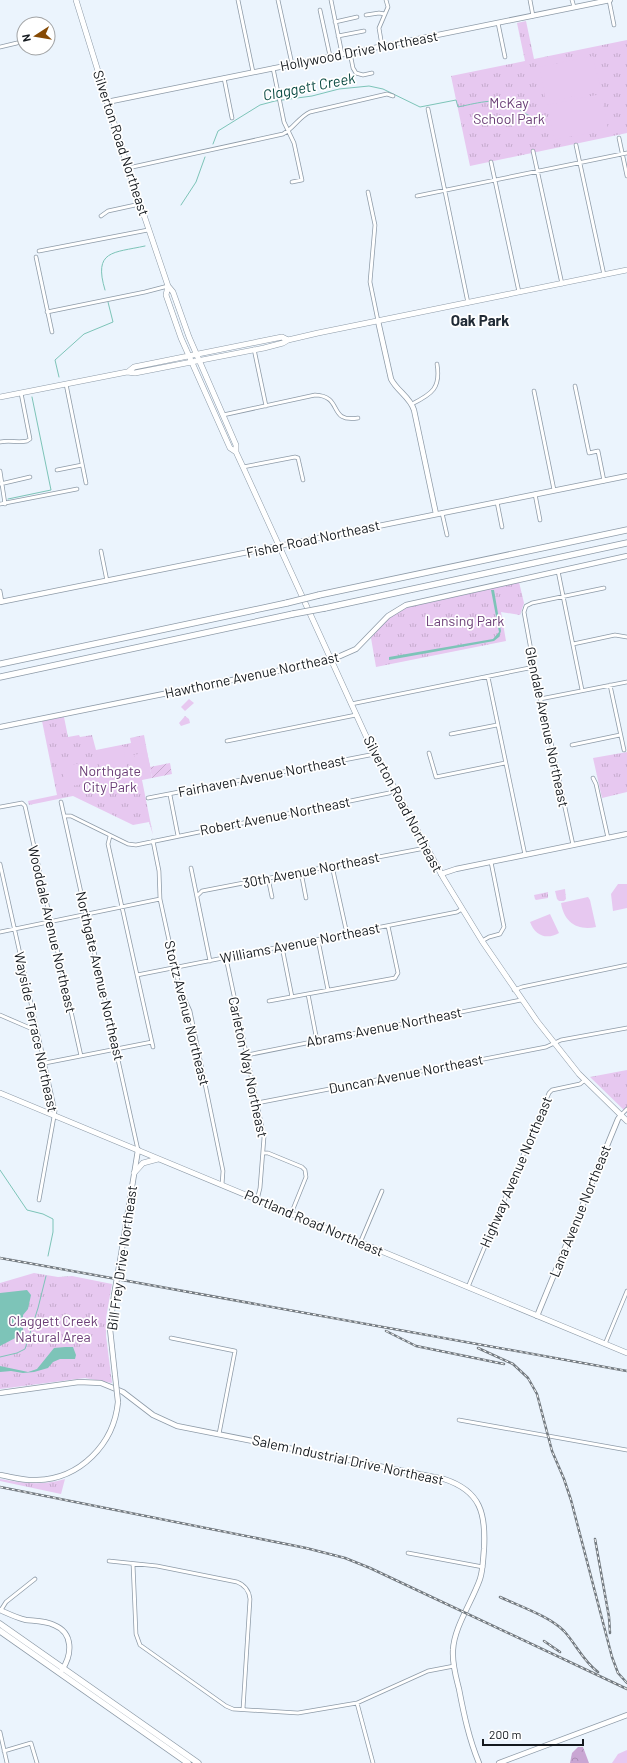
<svg xmlns="http://www.w3.org/2000/svg" width="627" height="1763" font-family="Barlow,sans-serif">
<style>
.grass{fill:url(#grass-tufts)}
.forest{fill:url(#forest-crowns)}
.garden{fill:url(#garden-furrows)}
.pitch{fill:#e7c8f0}
.water{fill:#7dc4b8}
.lines{fill:none;stroke-linecap:round;stroke-linejoin:round}
.stream{stroke:#7dc4b8;stroke-width:1}
.street-casing{stroke:#8e9ba8;stroke-width:4.5}
.secondary-casing{stroke:#8e9ba8;stroke-width:6}
.primary-casing{stroke:#8e9ba8;stroke-width:6}
.highway-casing{stroke:#8e9ba8;stroke-width:7}
.street{stroke:#fff;stroke-width:3}
.secondary{stroke:#fff;stroke-width:4.5}
.primary{stroke:#fff;stroke-width:5}
.highway{stroke:#fff;stroke-width:5.5}
.rail-casing{stroke:#737a80;stroke-width:2.5}
.rail{stroke:#fff;stroke-width:1;stroke-dasharray:3;stroke-linecap:butt}
.secondary-bridge-casing{stroke:#8e9ba8;stroke-width:6;stroke-linecap:butt}
.highway-bridge-casing{stroke:#8e9ba8;stroke-width:7;stroke-linecap:butt}
.secondary-bridge{stroke:#fff;stroke-width:4.5}
.highway-bridge{stroke:#fff;stroke-width:5.5}
.labels{text-anchor:middle;stroke-width:3.5;stroke-linejoin:round;paint-order:stroke}
.street-label{font-size:14px;fill:#14191e;stroke:#fff}
.park-label{font-size:14px;fill:#6a3d76;stroke:#fff}
.water-label{font-size:15px;font-style:italic;fill:#0b4b43;stroke:#fff}
.neighbourhood-label{font-size:15px;font-weight:bold;fill:#202a35;stroke:#fff}
</style>
<defs>
<pattern id="grass-tufts" width="24" height="20" patternUnits="userSpaceOnUse"><rect width="24" height="20" fill="#e7c8f0"/><path d="M3 7l-1-3M5 7V3M7 7l1-3M15 17l-1-3M17 17v-4M19 17l1-3" fill="none" stroke="#c5abcd"/></pattern>
<pattern id="forest-crowns" width="20" height="18" patternUnits="userSpaceOnUse"><rect width="20" height="18" fill="#c9a6d3"/><path d="M2 6a3 3 0 1 1 6 0M12 15a3 3 0 1 1 6 0" fill="none" stroke="#ac8eb5"/></pattern>
<pattern id="garden-furrows" width="10" height="10" patternUnits="userSpaceOnUse"><rect width="10" height="10" fill="#e7c8f0"/><path d="M-1 1l2-2M0 10L10 0M9 11l2-2" fill="none" stroke="#c5abcd"/></pattern>
</defs>
<rect width="100%" height="100%" fill="#ebf4fd"/>
<path class="grass" d="M526,21L534,59L627,40V133L470,166L451,76L525,61L517,23Z
M519,582L524,603L520,615L501,612L506,641L376,667L371,638L385,621L402,609L431,600Z
M185,716L189,719L190,723L181,726L179,723Z
M64,717L68,737L79,735L80,737L92,735L96,750L131,743L130,738L144,735L152,778L142,780L153,835L149,822L133,825L73,796L29,805L28,801L57,795L42,721Z
M627,752V792L602,798L593,758Z
M565,889L566,899L564,901H559L557,899L555,891Z
M548,892V898L536,900L535,899L534,895Z
M627,1070V1113L590,1077Z
M34,1273L58,1277L72,1276L112,1284L106,1318V1336L112,1383L85,1378L0,1389V1283Z
M0,1479C22,1483 42,1486 65,1479L61,1494L0,1481Z"/>
<path class="forest" d="M578,1747H583L589,1763H570L572,1753Z"/>
<path class="garden" d="M170,763L172,774L152,778L150,767Z"/>
<path class="pitch" d="M593,56L601,91L546,102L539,67Z
M601,94L608,129L554,140L547,105Z
M517,121L528,122V127L518,126L530,129L529,135L513,132Z
M189,699L194,703L185,711L181,707Z
M123,746L128,773L102,778L96,753L98,751Z
M147,752L151,770L142,772L139,760H135L134,755Z
M80,763L83,784L65,787L62,767Z
M618,884H627V908L613,911L611,894Z
M588,897L590,900L596,927C577,931 564,922 561,903Z
M550,914L559,933C547,940 535,936 530,922Z
M627,1750V1763H612L618,1754Z"/>
<path class="water" d="M491,590H494L501,631L499,637L494,641L389,660V657L493,639L499,632Z
M27,1290L31,1295L28,1309L23,1315V1331L21,1335L0,1346V1293Z
M65,1347H73L76,1355L75,1359H60L53,1362L48,1368L34,1372L23,1373L11,1371L0,1372V1366L28,1372L37,1369L54,1348Z"/>
<g class="lines">
<path class="stream" d="M213,144L218,131L260,105L275,101L312,96L339,89L369,86L383,89L420,107L456,100L458,107C473,104 497,97 511,104C519,108 522,113 530,116
M181,205L196,182L205,157
M105,290C93,250 113,253 145,246
M59,377L55,360L84,334L113,322L108,302
M8,499L51,490L32,397
M0,1170L27,1210L43,1214L53,1219V1232L48,1256
M0,1357L17,1353L25,1349L38,1308L46,1276"/>
<g class="street-casing">
<path id="street" d="M238,0L253,72
M278,0L292,64
M331,0L342,54
M530,0L533,16
M572,0L574,7
M609,0L614,25
M320,10L330,56
M366,15L379,13L385,14
M335,22L357,17
M498,23L505,57
M338,36L364,31
M382,46L379,28L388,7L386,0
M0,47L17,43
M350,53L353,68L356,73L363,75L372,73
M273,68L284,122L294,143L302,180L292,182
M224,78L232,118
M428,109L468,303
M619,138L627,176
M576,145L604,275
M533,151L562,284
M491,162L519,292
M128,168L283,134C294,128 299,117 310,112L387,94L393,96
M368,192L375,225L370,282L378,321
M417,196L627,153
M101,216L108,211L140,204
M39,251L148,230
M36,257L52,332
M47,312L145,292L168,286
M254,349L266,406
M66,384L86,483
M575,386L589,453L598,451L604,481
M534,391L554,490
M412,404C432,394 441,388 437,364
M223,415L315,395C344,396 327,423 358,418
M0,442C10,440 18,443 27,441L30,439L21,393
M243,467L295,457L298,458L303,480
M57,470L82,465
M0,471L5,504
M0,484L30,477
M535,494L540,520
M497,502L502,527
M0,504L77,489
M442,513L447,535
M101,551L107,581
M558,571L582,690
M0,591L2,602
M573,644L615,635L627,637
M488,677L525,855
M610,685L624,750
M540,699L627,682
M351,704L534,667
M451,734L497,725
M227,741L356,715
M572,745L620,735
M429,753L436,777L505,763
M593,778L596,784L608,838
M170,795L178,836
M148,798L375,754
M61,802L138,1150
M0,807L22,803L25,806L81,1056
M64,816H71L128,844L136,845L389,793L395,790
M110,836L108,844L153,1047
M153,841L159,871L160,899L175,968L180,989L190,1011L223,1171L222,1185
M573,845L543,705L540,699L524,612L526,606L532,603L604,588
M0,864L55,1111L39,1200
M332,866L347,934
M191,868L210,961
M301,872L306,898
M268,878L272,897
M198,895L202,891L420,849L426,846
M0,932L160,899
M318,940L328,990
M482,941L489,937L500,934L504,927L491,862
M282,947L292,997
M226,958L264,1137L260,1188L257,1200
M137,975L457,912L462,909
M514,990L522,987L627,965
M308,994L317,1041
M269,1001L395,978L398,973L388,926
M0,1015L30,1028H37
M247,1055L521,1000
M45,1063L152,1042
M257,1103L546,1047L561,1040L627,1028
M621,1115L627,1109
M263,1153H268L302,1167L305,1170L306,1177L291,1214
M360,1243L382,1191
M468,1287L549,1093L552,1090L580,1084L585,1080
M171,1338L235,1351L219,1434
M605,1344L627,1291
M459,1420L627,1450
M408,1553L483,1567
M109,1561L157,1566L237,1582C245,1585 249,1590 250,1599L243,1709
M133,1564L136,1634L140,1645L226,1706L233,1709L298,1713L357,1703L428,1671L454,1666
M1,1610L6,1602L35,1579
M357,1703L373,1763
M0,1732L7,1763
M4,1751L31,1743L37,1763"/>
</g>
<g class="secondary-casing">
<path id="secondary" d="M107,102L610,0
M378,321L391,379C397,391 410,397 414,410L436,514
M0,602L627,476
M0,727L331,660L356,649L388,616L406,605L627,556
M441,874L456,869L627,834
M120,1261L138,1150
M114,1295L110,1329L115,1375
M537,1316L618,1119L621,1115
M0,1393L79,1382L101,1383L123,1392L153,1415L177,1426L444,1479C481,1491 486,1514 484,1549C483,1559 483,1570 480,1579C472,1602 454,1627 453,1650C452,1664 456,1677 459,1689C464,1715 469,1739 479,1763
M0,1475C12,1477 24,1481 37,1480C80,1479 114,1444 118,1402
M0,1610C9,1614 17,1618 26,1620C35,1621 46,1621 54,1625C74,1633 72,1655 62,1670
M499,1763L627,1715"/>
</g>
<g class="primary-casing">
<path id="primary" d="M76,0L128,168L168,286L173,292L189,337L236,445V452
M168,286L166,295L181,338L230,448L236,452L243,467L366,736L444,879L482,941L537,1021L579,1074L627,1121
M129,371L134,367L282,337L288,340
M0,397L127,372L135,373L264,348L283,343L288,340L318,333L627,270
M0,1093L627,1353
M134,1173L143,1163L158,1159"/>
</g>
<g class="highway-casing">
<path id="highway" d="M319,595L627,530
M325,608L627,543
M0,664L287,603
M0,677L293,614
M0,1624L198,1763
M0,1631L188,1763"/>
</g>
<use href="#street" class="street"/>
<use href="#secondary" class="secondary"/>
<use href="#primary" class="primary"/>
<use href="#highway" class="highway"/>
<g class="rail-casing">
<path id="rail" d="M0,1258L627,1371
M386,1331L416,1346L504,1364
M478,1348L513,1364L528,1378L537,1394L552,1451L564,1479L571,1500L612,1657L618,1673L627,1683
M0,1487L306,1548L345,1558L370,1568L627,1689
M595,1539L609,1617L610,1633
M500,1597C519,1606 549,1616 564,1631C576,1644 583,1661 598,1672
M544,1641L560,1652"/>
</g>
<use href="#rail" class="rail"/>
<g class="secondary-bridge-casing">
<path id="secondary-bridge" d="M114,1295L120,1261
M115,1375L118,1402"/>
</g>
<g class="highway-bridge-casing">
<path id="highway-bridge" d="M287,603L319,595
M293,614L325,608"/>
</g>
<use href="#secondary-bridge" class="secondary-bridge"/>
<use href="#highway-bridge" class="highway-bridge"/>
</g>
<g class="labels">
<g class="street-label">
<text transform="translate(359 51) rotate(-11)" y="5">Hollywood Drive Northeast</text>
<text transform="translate(121 143) rotate(72)" y="5">Silverton Road Northeast</text>
<text transform="translate(313 539) rotate(-12)" y="5">Fisher Road Northeast</text>
<text transform="translate(252 675) rotate(-12)" y="5">Hawthorne Avenue Northeast</text>
<text transform="translate(547 727) rotate(78)" y="5">Glendale Avenue Northeast</text>
<text transform="translate(262 776) rotate(-11)" y="5">Fairhaven Avenue Northeast</text>
<text transform="translate(403 804) rotate(62)" y="5">Silverton Road Northeast</text>
<text transform="translate(275 816) rotate(-11)" y="5">Robert Avenue Northeast</text>
<text transform="translate(311 870) rotate(-11)" y="5">30th Avenue Northeast</text>
<text transform="translate(52 929) rotate(77)" y="5">Wooddale Avenue Northeast</text>
<text transform="translate(300 943) rotate(-11)" y="5">Williams Avenue Northeast</text>
<text transform="translate(100 976) rotate(77)" y="5">Northgate Avenue Northeast</text>
<text transform="translate(187 1013) rotate(76)" y="5">Stortz Avenue Northeast</text>
<text transform="translate(384 1027) rotate(-11)" y="5">Abrams Avenue Northeast</text>
<text transform="translate(36 1032) rotate(78)" y="5">Wayside Terrace Northeast</text>
<text transform="translate(248 1067) rotate(78)" y="5">Carleton Way Northeast</text>
<text transform="translate(406 1074) rotate(-11)" y="5">Duncan Avenue Northeast</text>
<text transform="translate(516 1172) rotate(-67)" y="5">Highway Avenue Northeast</text>
<text transform="translate(580 1211) rotate(-68)" y="5">Lana Avenue Northeast</text>
<text transform="translate(314 1223) rotate(23)" y="5">Portland Road Northeast</text>
<text transform="translate(122 1258) rotate(-82)" y="5">Bill Frey Drive Northeast</text>
<text transform="translate(348 1460) rotate(12)" y="5">Salem Industrial Drive Northeast</text>
</g>
<g class="park-label">
<text x="509" y="108">McKay<tspan x="509" dy="16">School Park</tspan></text>
<text x="465" y="626">Lansing Park</text>
<text x="110" y="776">Northgate<tspan x="110" dy="16">City Park</tspan></text>
<text x="53" y="1326">Claggett Creek<tspan x="53" dy="16">Natural Area</tspan></text>
</g>
<g class="water-label">
<text transform="translate(309 87) rotate(-11)" y="5">Claggett Creek</text>
</g>
<g class="neighbourhood-label">
<text x="480" y="326">Oak Park</text>
</g>
</g>
<g transform="translate(36 36) rotate(258)"><circle r="19" fill="#ffffff" stroke="#a1a3a5"/>
<path d="M0-3L7 15L0 10L-7 15Z" fill="#864a04"/>
<text y="-6" font-size="11" font-weight="bold" text-anchor="middle" fill="#14191e">N</text>
</g>
<path d="M483 1739v6h100v-6" fill="none" stroke="#14191e" stroke-width="2"/>
<text x="489" y="1739" font-size="12" fill="#14191e" stroke="#ffffff" stroke-width="3" paint-order="stroke">200 m</text>
</svg>
